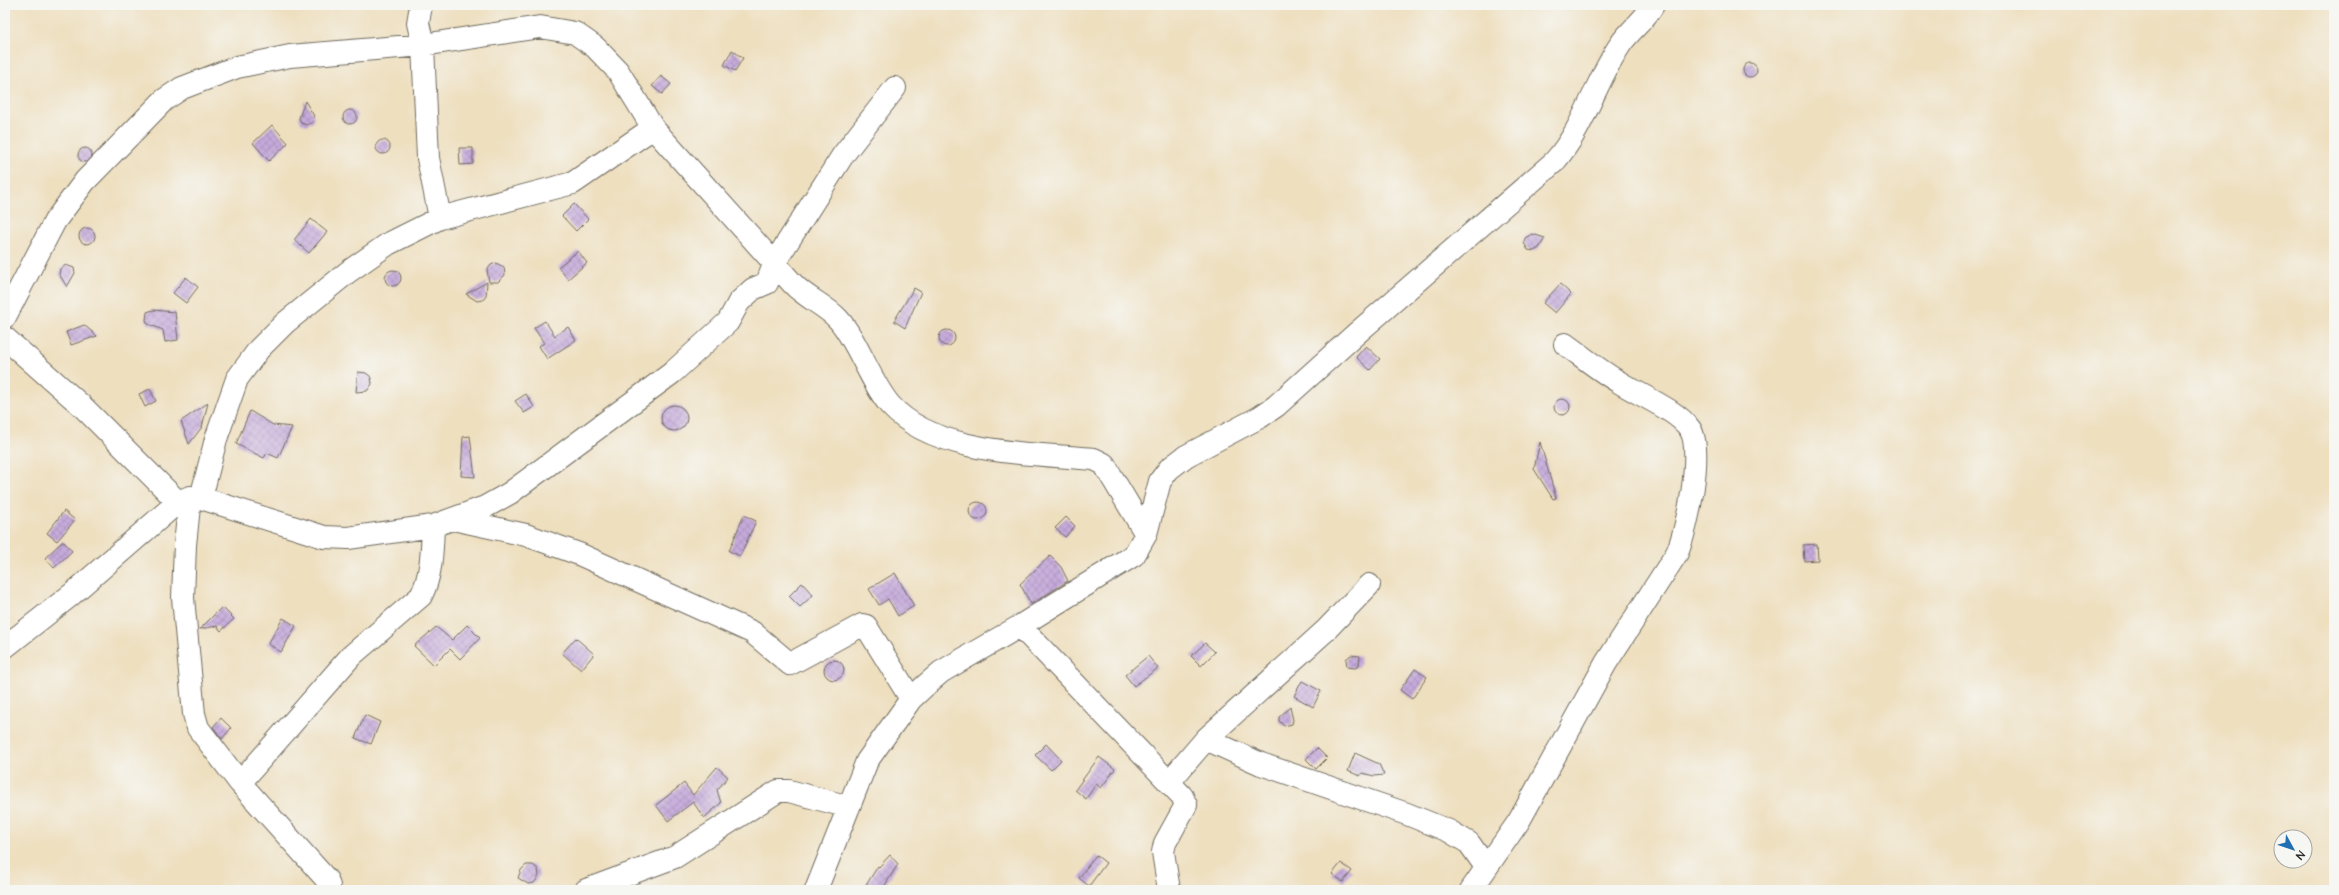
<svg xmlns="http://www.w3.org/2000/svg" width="2339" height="895" font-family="'Architects Daughter',sans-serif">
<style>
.building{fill:url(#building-cross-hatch)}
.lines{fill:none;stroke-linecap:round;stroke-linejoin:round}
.minor-casing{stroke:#6f6a5f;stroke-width:24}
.minor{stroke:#fff;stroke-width:22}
</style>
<defs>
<pattern id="building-cross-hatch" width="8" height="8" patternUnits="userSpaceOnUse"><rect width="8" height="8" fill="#c6aadc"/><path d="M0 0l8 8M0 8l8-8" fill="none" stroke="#a18bb3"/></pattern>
</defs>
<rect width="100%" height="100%" fill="#f6f6f2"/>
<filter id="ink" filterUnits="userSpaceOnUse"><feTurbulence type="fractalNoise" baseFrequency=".025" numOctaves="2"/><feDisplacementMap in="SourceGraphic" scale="8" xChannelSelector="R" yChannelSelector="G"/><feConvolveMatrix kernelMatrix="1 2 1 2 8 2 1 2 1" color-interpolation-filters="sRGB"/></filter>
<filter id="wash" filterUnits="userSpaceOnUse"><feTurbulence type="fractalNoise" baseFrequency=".012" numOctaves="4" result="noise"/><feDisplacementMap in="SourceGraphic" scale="16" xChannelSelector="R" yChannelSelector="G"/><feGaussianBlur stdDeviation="0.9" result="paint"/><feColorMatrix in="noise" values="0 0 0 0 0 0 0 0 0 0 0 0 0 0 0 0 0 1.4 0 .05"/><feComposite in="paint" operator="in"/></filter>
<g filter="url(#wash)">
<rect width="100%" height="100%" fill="#eedfbf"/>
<g id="blocks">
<path class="building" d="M732,50L743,58L735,71L724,65Z
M1743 70a7 7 0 1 1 14 0a7 7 0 1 1-14 0Z
M661,76L671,84L662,94L652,86Z
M305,101L314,116L313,122L306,125L301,123L299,118Z
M343 117a7 7 0 1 1 14 0a7 7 0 1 1-14 0Z
M272,125L288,143L269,161L253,143Z
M376 147a7 7 0 1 1 14 0a7 7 0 1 1-14 0Z
M78 155a7 7 0 1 1 14 0a7 7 0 1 1-14 0Z
M459,148H473V164L460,165Z
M574,204L588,219L576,231L562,216Z
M311,219L327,232L309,253L294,240Z
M79 236a8 8 0 1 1 16 0a8 8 0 1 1-16 0Z
M1532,234L1545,238L1539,248L1534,251L1528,250L1524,243L1525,238Z
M578,251L587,263L568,279L558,267Z
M496,263L504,267L505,275L498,282H489L487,270L491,265Z
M66,265L74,268L75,273L67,287L59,274L60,269Z
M385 278a8 8 0 1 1 16 0a8 8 0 1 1-16 0Z
M186,277L198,287L186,303L173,293Z
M487,282L486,296L483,300L477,301L466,294Z
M1560,284L1571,294L1555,313L1543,303Z
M914,288L921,292L905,328L894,321Z
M153,310L175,312L178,340L165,342L163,330L148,324L146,320L147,312Z
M545,321L555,336L568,327L576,340L547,359L539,346L544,343L534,328Z
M84,325L97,336L71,345L66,332Z
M939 338a8 8 0 1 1 16 0a8 8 0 1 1-16 0Z
M1366,346L1380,359L1370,370L1356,357Z
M358,372L366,373L371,377L372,384L367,391L356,392Z
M150,389L156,401L145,407L139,394Z
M526,394L534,407L524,413L515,401Z
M1554 407a8 8 0 1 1 16 0a8 8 0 1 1-16 0Z
M208,403L202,427L189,444L181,421Z
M661 418a13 13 0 1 1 26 0a13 13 0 1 1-26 0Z
M250,411L273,425L292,427L278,458L267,453L264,458L236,444Z
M470,436L475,477L461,476L463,437Z
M1540,442L1556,498L1553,499L1534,469Z
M969 511a9 9 0 1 1 18 0a9 9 0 1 1-18 0Z
M64,511L75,520L57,541L47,533Z
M744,515L756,521L740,556L729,551Z
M1066,517L1075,526L1065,537L1055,528Z
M63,541L72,551L54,568L45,558Z
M1817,544L1818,560L1804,561L1803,545Z
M1050,556L1061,567L1068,581L1031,604L1020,584Z
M895,573L914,606L898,616L888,599L879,605L869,589Z
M802,583L813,595L800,607L789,596Z
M222,607L234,619L221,631L217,626L200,629Z
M283,618L296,626L281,652L268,644Z
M467,625L480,638L460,659L450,649L434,665L414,646L436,627L452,640Z
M576,638L594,654L581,670L562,653Z
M1205,643L1215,652L1201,666L1191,656Z
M1351,655L1360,656L1359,666L1355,668L1347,667L1346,659Z
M1148,656L1158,668L1134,686L1125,675Z
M824 670a10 10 0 1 1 20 0a10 10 0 1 1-20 0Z
M1415,669L1427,677L1412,699L1400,690Z
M1302,681L1321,691L1313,707L1294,696Z
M1290,707L1293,720L1292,724L1284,726L1279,721V717Z
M365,715L380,722L371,744L355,738Z
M221,718L231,728L222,739L213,727Z
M1046,744L1061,760L1051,770L1035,755Z
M1317,748L1327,758L1316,769L1306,759Z
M1355,753L1379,764L1384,775L1374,776L1362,773L1360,776L1348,771Z
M1099,757L1115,769L1101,788L1096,784L1086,799L1075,790Z
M717,767L728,777L717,790L721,803L704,818L693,802L668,821L656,805L684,783L693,795Z
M890,855L898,864L882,890H863L878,866L879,867Z
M1096,855L1106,863L1089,886L1079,878Z
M1341,863L1352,871L1343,882L1332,874Z
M526,865H533L538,869L539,876L534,883L528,884L518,878L521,870Z"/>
</g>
</g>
<g filter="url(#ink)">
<use href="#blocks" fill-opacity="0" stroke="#6f6a5f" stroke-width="1"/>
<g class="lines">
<g class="minor-casing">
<path id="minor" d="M421,5L418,23L423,45L428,158L440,218
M5,317L55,221L85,181L164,100L182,88L237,67L290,56L423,45L540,27L575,33L595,47L618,71L653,128L793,284C806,298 825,305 838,319C858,341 870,382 890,405C935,455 1032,453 1094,459L1104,464L1146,534
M5,338L83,407L178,502
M190,497L185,545L183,598L194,714L198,728L240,783L327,880L329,886L327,890
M201,498L324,537L348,538L433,526L485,507L510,493L672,373L728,322L739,302L753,289L767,283L775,262L843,155L895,88
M453,519L526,535L579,554L752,632L790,664L862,625L866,626L911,699
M1020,626L1182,796L1186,805L1165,843L1163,852L1169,890
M5,647L71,595L178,502L190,497L201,498L216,439L237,379L259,349L285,323L348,272L388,244L440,218L573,183L653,128
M1206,739L1261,764L1407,814L1449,831L1469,843L1486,867
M1169,782L1206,739L1325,631L1369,585
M240,783L351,656L421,596C432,575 432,549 433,526
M586,890L675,857L778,791H789L849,807
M816,890L867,761L911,699L926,685L941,672L1020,626L1134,555L1146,534L1160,481L1169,469L1186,456L1260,417L1276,406L1357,333L1554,162C1584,129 1595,82 1620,45C1629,31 1645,20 1653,5
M1471,890L1519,821L1606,663L1677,553C1687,530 1704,450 1690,429C1677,410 1639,395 1619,382C1600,371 1583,357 1565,344"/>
</g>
<use href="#minor" class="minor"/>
</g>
</g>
<rect width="2339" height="895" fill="none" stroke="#f6f6f2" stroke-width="20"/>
<g transform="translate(2293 849) rotate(130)"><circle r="19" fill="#f6f6f2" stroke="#a5a5a2"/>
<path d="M0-3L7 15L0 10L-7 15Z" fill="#1f6fb2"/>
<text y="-6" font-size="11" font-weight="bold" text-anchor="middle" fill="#2b2b2b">N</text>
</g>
</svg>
